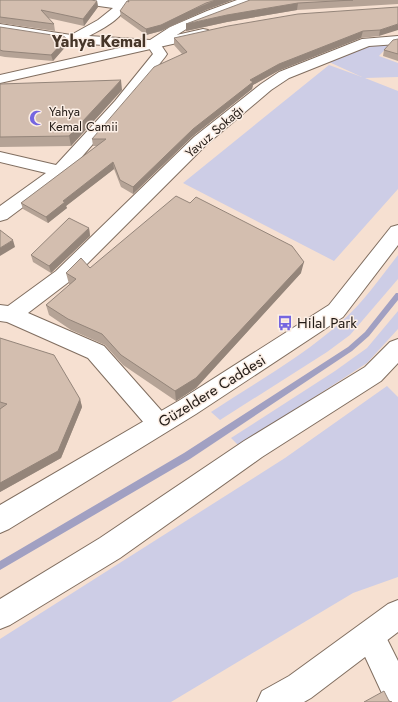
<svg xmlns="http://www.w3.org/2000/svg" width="398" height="702" font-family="Jost,sans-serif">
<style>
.green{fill:#cdcde6}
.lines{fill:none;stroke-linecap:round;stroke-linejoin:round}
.stream{fill:#a1a0c2;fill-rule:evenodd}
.street-casing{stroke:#806e60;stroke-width:2}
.secondary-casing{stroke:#806e60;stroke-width:2}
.street{fill:#fff;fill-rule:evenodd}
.secondary{fill:#fff;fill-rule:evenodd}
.wall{fill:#b5a396}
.shaded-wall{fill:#94857a}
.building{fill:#d3beaf;stroke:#94857a}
.labels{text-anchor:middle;stroke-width:3;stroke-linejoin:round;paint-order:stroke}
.far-poi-label{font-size:13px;fill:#221a15;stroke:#fcefe6;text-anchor:start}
.far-street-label{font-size:13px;fill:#221a15;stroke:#fcefe6}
.poi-label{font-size:15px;fill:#221a15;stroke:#fcefe6;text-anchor:start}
.street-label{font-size:15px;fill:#221a15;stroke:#fcefe6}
.far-district-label{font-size:16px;font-weight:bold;fill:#463629;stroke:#fcefe6}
</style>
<rect width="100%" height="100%" fill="#f6e0d1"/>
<path class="green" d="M391,43L379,56L398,63V77L365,78L398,91V189L334,261L183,183L329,65L362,77L329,62C349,52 368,45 391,43Z
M398,255V279L350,335L327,352L220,420L211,412C255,383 302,357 341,322C363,303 380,278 398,255Z
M398,311V329L367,363L239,446L231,438L335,371L367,348Z
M387,386L398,397V577L353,593L171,702H0V639L285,458Z"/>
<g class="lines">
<path class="stream" d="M396,293H398V300L369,336L352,351L190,459L0,570V561L184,453L348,347L365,332Z"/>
<g class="street-casing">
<path id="street" d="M79,0H128C125,18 104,28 89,36L150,40L170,27L207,11L237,0H255L254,3L191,26L161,45L167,54L165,57L125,107L66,175L7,219L0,221V206L46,173L0,162V152L56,165L115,101L153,54L149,48L73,43L0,32V24L71,35L98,20L113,8L85,4Z
M398,36V44L369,46L289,78L271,90L206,145L70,281L28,313L104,346L167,417L171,424L167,431L159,435L151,431L88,358L7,322L0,321V305L8,306L56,271L194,137L261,84L279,72L362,39Z
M370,620L380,625L398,661V702H386L355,635L360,625Z"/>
</g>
<g class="secondary-casing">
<path id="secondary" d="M203,29L208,30L210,33L208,36L0,83V75Z
M398,225V245L343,317L196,414L9,529L0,533V505L180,400L329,305L391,227Z
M398,339V363L381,381L262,457L120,558L10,625L0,629V599L100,538L244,441L365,367L390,342Z
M398,600V632L311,698L304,702H257L262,691L289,676L388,604Z"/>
</g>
<use href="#street" class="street"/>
<use href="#secondary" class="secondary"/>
</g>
<path class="wall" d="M0,0L97,1L98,7L84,26L48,18L54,24L55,31L0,23Z
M128,0H233L206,10L161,31L146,35L121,17L120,11L128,2Z
M250,0H398V4L297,10L227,22L186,31Z
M398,7L379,36L361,38L278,71L253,85L252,89L193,136L133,194L121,187L114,169L66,206L67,208L48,223L23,209L21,203L97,146H93L92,139L182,54L174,45V38Z
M0,27L67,45L53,61L5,57L0,56Z
M398,39V61L383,56L384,50Z
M0,84L122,90L71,146L0,147Z
M89,228L90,236L51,273L33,262L31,255Z
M90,268L301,273L196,388L176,401L123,365L105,345L71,330L49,315L46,305L70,285L69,284L66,273Z
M0,338L80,399L82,407L61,458L0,492V409H1H0Z"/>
<path class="shaded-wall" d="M216,0H233L206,10L161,31L146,35V29Z
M97,1L98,7L84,26L83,19Z
M298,3L297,10L227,22L186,31V24L227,15Z
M398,24V30L379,36L380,30Z
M363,31L361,38L278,71L253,85L252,89L193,136L133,194V187L193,129L250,80L279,64Z
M66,39L67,45L53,61L51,55Z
M121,80L122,90L71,146L69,136Z
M113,162L114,169L66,206L67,208L48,223L46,217L63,201Z
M89,228L90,236L51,273L49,266Z
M13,240L15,247L0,256V248Z
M304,262L301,273L196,388L176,401L175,391Z
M80,399L82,407L61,458L0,492V483Z"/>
<path class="building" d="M0,0H91L97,1L83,19L41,10L54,24L0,17Z
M128,0H216L206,3L161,25L146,29L120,11L127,1L129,2Z
M250,0H353L298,3L227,15L186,24Z
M398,7V24L380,30L363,31L279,64L250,80L253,82L193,129L133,187L120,180L113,162L63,201L65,202L46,217L21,203L106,139H92L154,67L187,52L174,38L228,26L298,14Z
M0,27L65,37L66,39L51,55L3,51L0,50Z
M398,39V54L384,50L393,40Z
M121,80L69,136L0,137V84Z
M176,196L190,203L196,197L292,246L304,262L196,378L175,391L121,355L102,334L68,319L46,305L76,279L66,273L81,258L90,268Z
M69,218L89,228L49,266L31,255Z
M0,230L13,240L0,248Z
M0,338L54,355L80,399L58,451L0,483V409L7,404L0,402Z
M384,691L389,701L392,702H364Z"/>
<defs>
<g id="mosque-bare" transform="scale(1.2)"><path d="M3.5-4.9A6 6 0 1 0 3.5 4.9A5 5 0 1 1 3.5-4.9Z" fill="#7565e0" stroke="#fcefe6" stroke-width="2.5" paint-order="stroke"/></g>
<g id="bus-bare" transform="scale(1.2)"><path d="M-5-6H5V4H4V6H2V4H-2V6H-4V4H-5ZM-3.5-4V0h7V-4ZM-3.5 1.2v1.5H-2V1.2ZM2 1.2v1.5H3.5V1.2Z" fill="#7565e0" stroke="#fcefe6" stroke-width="2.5" paint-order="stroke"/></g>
</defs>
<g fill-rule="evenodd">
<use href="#mosque-bare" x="37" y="118"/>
<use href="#bus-bare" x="285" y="323"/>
</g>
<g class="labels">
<g class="far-poi-label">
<text x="49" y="116">Yahya<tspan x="49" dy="15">Kemal Camii</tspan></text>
</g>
<g class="far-street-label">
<text transform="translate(214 131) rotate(-41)" y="5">Yavuz Sokağı</text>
</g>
<g class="poi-label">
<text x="297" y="328">Hilal Park</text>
</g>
<g class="street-label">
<text transform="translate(212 391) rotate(-32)" y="5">Güzeldere Caddesi</text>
</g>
<g class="far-district-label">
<text x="99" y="47">Yahya Kemal</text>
</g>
</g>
</svg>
